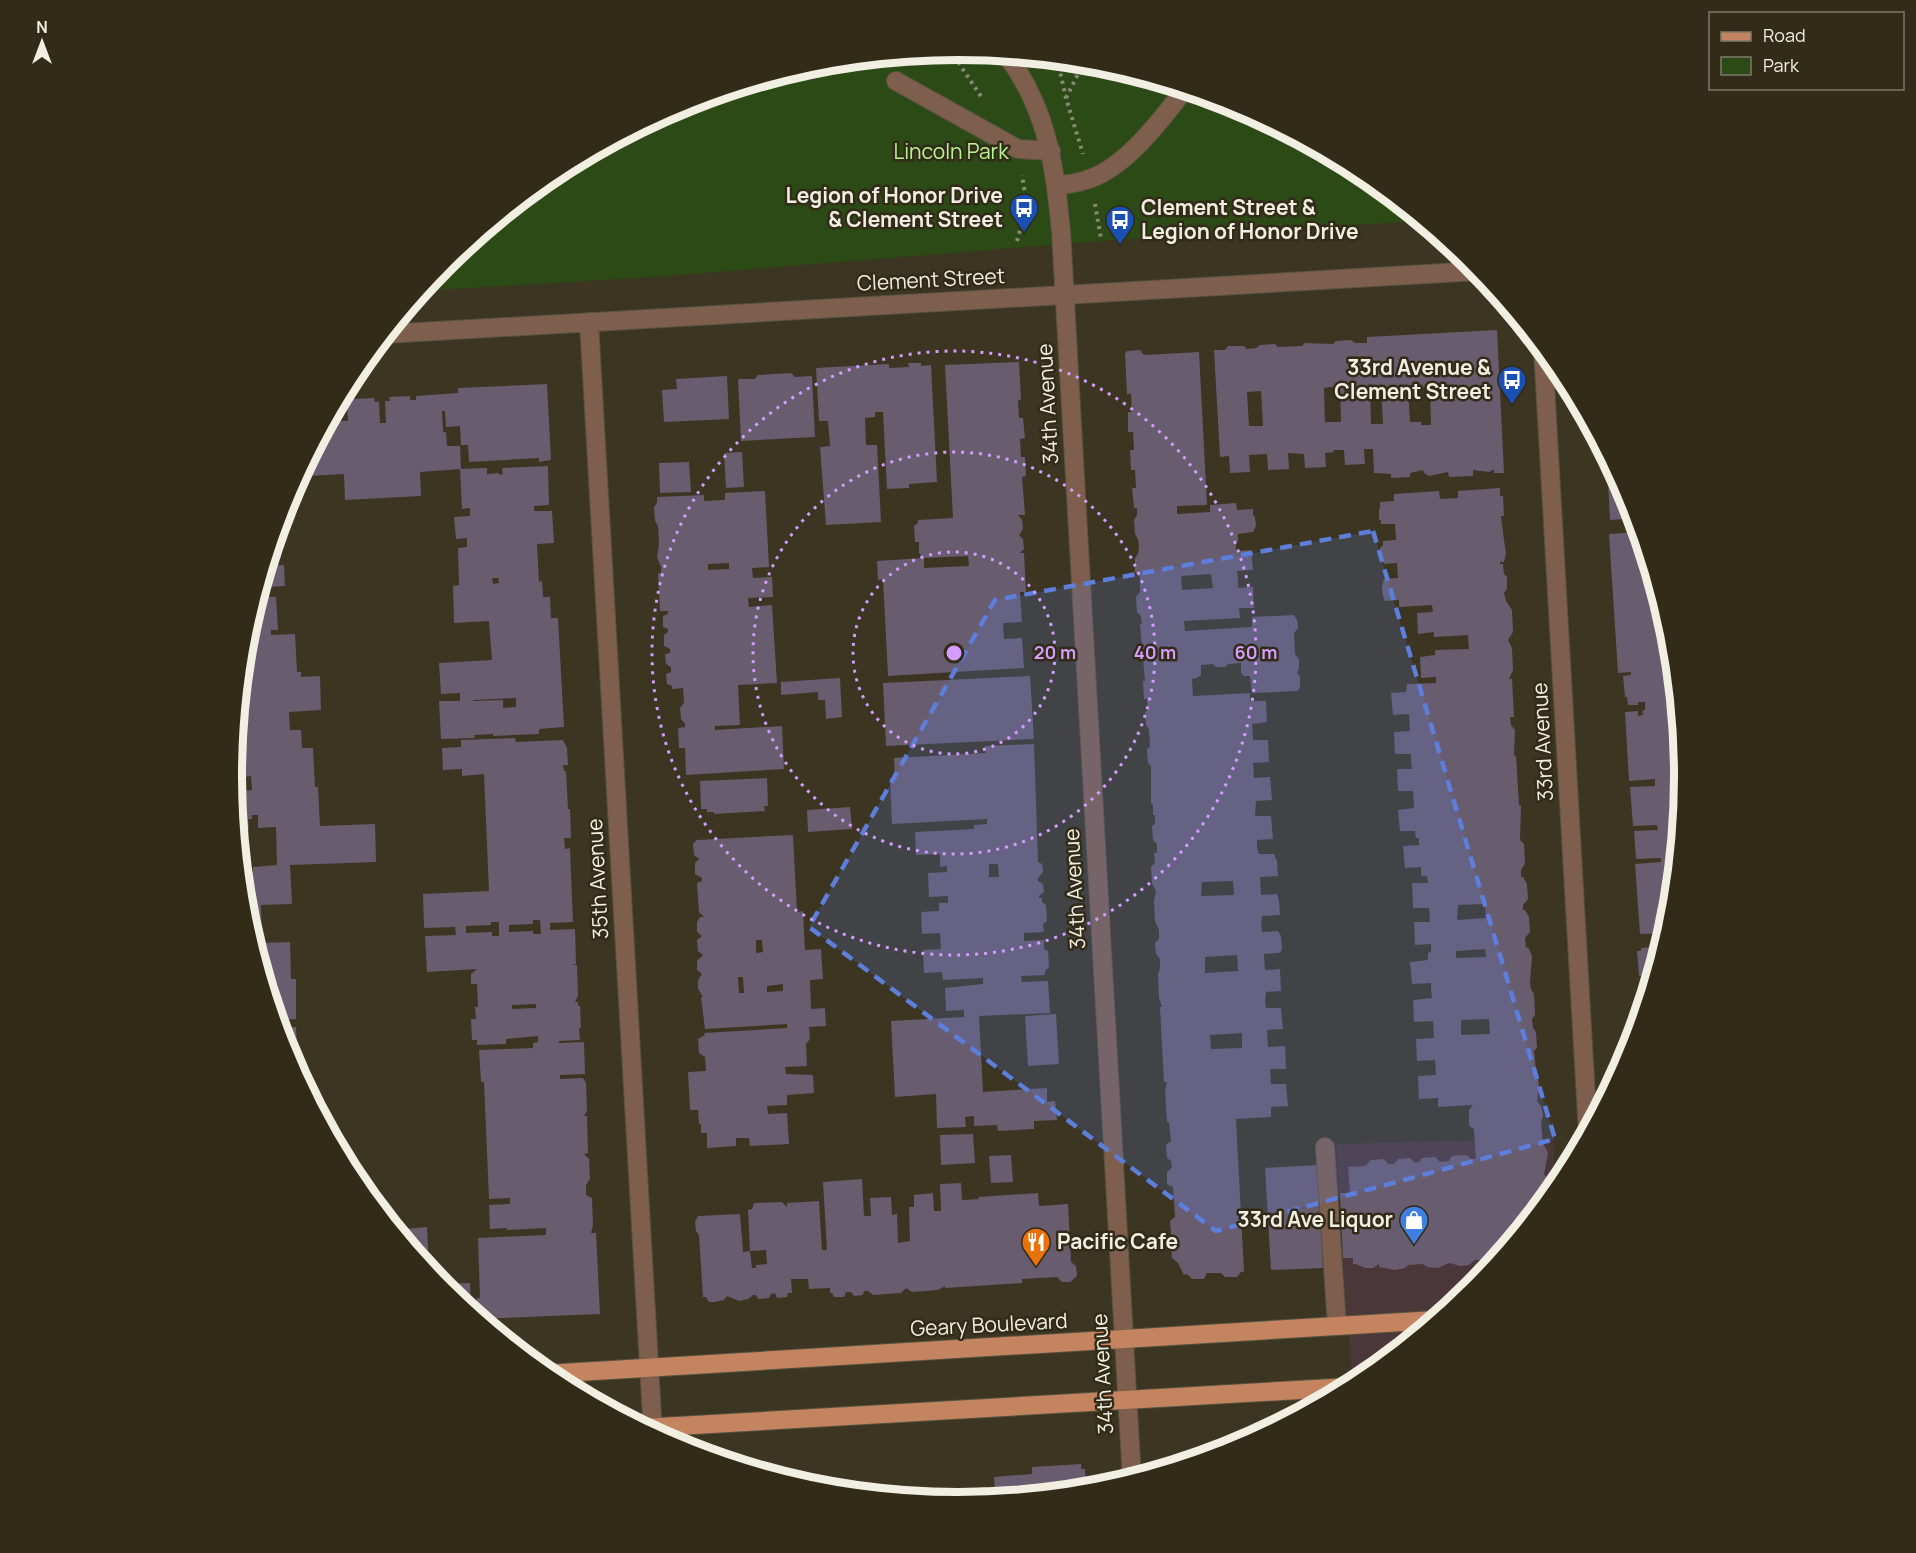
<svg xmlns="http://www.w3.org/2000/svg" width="1916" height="1553" font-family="Manrope,sans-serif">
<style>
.commercial{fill:#4b3739}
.green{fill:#2c4a16}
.building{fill:#685c6f;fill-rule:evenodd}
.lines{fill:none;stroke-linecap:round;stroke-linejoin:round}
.minor-casing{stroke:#585341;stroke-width:20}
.major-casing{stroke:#585341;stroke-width:20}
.path{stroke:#8b8777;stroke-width:4;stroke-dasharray:3 4.5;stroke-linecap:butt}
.minor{stroke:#7e5e4c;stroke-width:18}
.major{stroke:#c4845f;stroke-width:18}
.marked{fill:#5d7edb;fill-opacity:0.2;stroke:#5d7edb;stroke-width:4.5;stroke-dasharray:12 8;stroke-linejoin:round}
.ring{fill:none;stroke:#d39cfd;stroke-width:3;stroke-dasharray:3 6}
.labels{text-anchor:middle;stroke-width:5;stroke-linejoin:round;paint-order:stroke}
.park-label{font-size:21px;fill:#b8f493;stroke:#312b18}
.poi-label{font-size:21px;font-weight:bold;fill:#f1eee2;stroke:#312b18;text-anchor:end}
.street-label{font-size:21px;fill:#f1eee2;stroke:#312b18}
.rim{fill:none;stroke:#f1eee2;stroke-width:8}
.centre{fill:#d39cfd;stroke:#312b18;stroke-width:3}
.ring-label{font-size:18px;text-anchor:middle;font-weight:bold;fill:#d39cfd;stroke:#312b18;stroke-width:5;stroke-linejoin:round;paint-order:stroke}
</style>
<rect width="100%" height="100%" fill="#3b3522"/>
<path class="commercial" d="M1553,1139L1556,1189L1472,1291L1362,1381L1353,1386L1345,1295L1336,1144Z"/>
<path class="green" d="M958,50L1100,64L1237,105L1362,172L1421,221L1112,240L667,276L420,291L444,262L554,172L680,105L817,63Z"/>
<path class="building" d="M1497,330L1504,473H1494V469L1489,472L1473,470V476L1449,477L1448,472L1429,476L1424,473L1423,470L1410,473V477L1391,478V474L1374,473L1373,449H1364L1365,464L1345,465L1344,450H1333L1334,452L1325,453L1326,467L1305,468L1304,454L1288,453L1289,469L1268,470L1267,454L1249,455L1250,472L1230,473L1229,456L1220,457L1214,350H1225L1228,346H1244L1247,349L1256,348L1260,345L1275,344L1278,347L1302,346L1305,343L1333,344L1336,341L1351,340L1355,343H1367V337ZM1330,387H1340L1341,422H1325L1324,388ZM1430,387L1431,425H1421V422H1410L1408,388ZM1370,389H1381L1383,424H1371ZM1261,391L1263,426H1249L1247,392Z
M1140,350L1144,355L1199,352L1207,505L1177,506V514L1210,512V505L1236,503L1237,510L1253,509V515L1255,517L1256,526L1253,532L1238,534V541L1236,542V551L1251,550L1253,570L1237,571L1238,580V588L1253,587L1254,608H1239L1240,618L1184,621L1185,631L1252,627V617L1294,615L1297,620L1298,628L1294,633L1295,654L1299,659V668L1297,673L1300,676V687L1298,691L1252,693L1250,676H1244L1241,673V663L1228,664L1226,667H1216L1213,664L1201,665V675L1197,678L1192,679L1193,696L1250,693V701H1266L1267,722L1252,724L1253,740H1268L1269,762L1253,763L1254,778L1270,777L1272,800L1256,801L1255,816H1271L1273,839L1257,840V848L1259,854H1274L1277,861L1278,876L1260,877L1261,895L1277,894L1279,901L1280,915L1262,916L1261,924L1262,932L1278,931L1281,936L1282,950L1279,953L1264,954L1265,970L1280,969L1281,991L1266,992L1265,1002L1266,1008H1281L1283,1029L1267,1030L1268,1047L1285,1046L1286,1069H1270L1271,1084H1286L1288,1106L1271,1107V1117L1236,1119L1244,1272H1241L1237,1277H1225L1221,1273H1207L1204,1279H1192L1187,1274L1184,1275L1178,1263L1172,1258L1171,1246L1176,1243L1175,1236L1171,1234L1170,1221L1175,1217L1173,1187L1167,1184V1172L1172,1167L1171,1161L1167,1158L1166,1145L1171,1141L1169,1122H1167L1165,1091L1167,1082H1164L1160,1007H1162L1159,998L1158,974L1160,968V959L1156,954L1155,943L1159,939V930L1155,921L1154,900L1156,892L1152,883L1151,867L1155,863L1154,853H1157V844L1153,840L1152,826L1155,824V815H1153V806L1151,802V766L1148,763L1147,749L1150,746L1149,729L1146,725L1145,712L1148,710L1147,699H1144L1143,681H1145L1140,624H1142L1141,616L1137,612L1136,597L1140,592V577L1135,572V558L1138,554L1139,547L1138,539L1135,534L1134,520L1137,515V508H1134L1132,488H1136L1135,470H1131L1130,450H1134L1133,432H1128V412H1132L1131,394H1127L1125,354L1127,351ZM1211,574L1213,588L1182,590L1181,576ZM1233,881L1234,895L1201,896L1202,882ZM1237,955L1238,971L1205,973V957ZM1242,1033V1048L1211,1049L1210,1035Z
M1019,362L1021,400H1018L1019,418H1023L1025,438L1020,439L1021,457H1025L1026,476L1022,477L1025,515H1018L1022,520L1023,529L1019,535L1023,539L1024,549L1020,553H1024L1026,592H1020L1022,622L1003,623L1004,639L1022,638L1024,668L888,676L883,579L878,580L877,561L924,558V568L969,566L968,556L924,558L919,553V542H915L914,526L918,523V520L953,518L945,365Z
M908,363H921V366L931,365L937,482L909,484V488L887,489L883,412H875V417L865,418L866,445H877L881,522L826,525L820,447L830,446L828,421H819L816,368L889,364V368L909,367Z
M791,373L795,377L812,376L815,437L741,441L738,379H755L758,375Z
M727,376L729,419L664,422L662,390L677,389L676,379Z
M547,384L551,460L539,462V458L469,462L468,445H461L460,426L446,427L445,411H442L443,432H446L447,446H460L461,469L420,472L421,496L345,500L344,474L306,476V462L335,407V414H341V421H348L347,403H352V399L374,398L375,402H379L380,423H386L385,401H390L389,397L410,396V400H416V396L458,393V388Z
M742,452L744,487L726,488L724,453Z
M689,462L691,492L660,493L659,463Z
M548,466L549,505L534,506V511H552L554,543L537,544L539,582L542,581L543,597H550L551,618H558L564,727L539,729V734L493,736V734L474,735L475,738L441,739L439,701H460V693L441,694L439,663L492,660L489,621L454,623L453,586L459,585L458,548L467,547V538L456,539L454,517L470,516V508L462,509L460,469L487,468V474L499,473V475L503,474L502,468ZM492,578H498L499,583L493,584ZM516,698V707L503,708V700L473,701V700Z
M298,477L299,493L289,494L294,483Z
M1620,481L1630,499L1636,518L1610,520L1608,482Z
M1500,488V496H1503L1504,516H1501L1502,525L1506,554L1504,562H1500V564H1503L1504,574L1507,577V589L1504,593L1506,601L1512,610L1513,632L1508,640L1512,648L1513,670L1509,679H1512L1514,717H1510L1511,725L1515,730L1514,756L1516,755L1519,805L1521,806L1520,840L1524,844L1525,864L1521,870V877H1523L1527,884L1528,899L1523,905V910H1525L1529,917L1530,932L1525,938L1526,948L1528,947L1532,956L1530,983L1531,989L1534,994L1535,1015L1532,1019L1533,1028L1536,1032L1537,1048L1534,1051L1536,1072L1538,1075L1539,1089L1537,1101L1541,1106L1543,1115L1541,1124L1543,1143L1548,1153L1544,1174L1547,1178L1548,1193L1547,1199L1495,1263L1487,1260H1475L1469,1265L1461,1266L1449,1263L1438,1268L1427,1267L1423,1264L1408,1265L1405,1268L1395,1270L1379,1267V1264L1373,1268H1365L1356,1264H1353V1258H1343L1340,1193H1350L1348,1167L1365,1166L1371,1160L1384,1159L1388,1164H1394L1398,1159L1410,1158L1415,1163L1419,1162L1422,1158L1435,1157L1440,1162L1449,1161L1452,1156L1467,1155L1471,1159H1476L1474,1129L1469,1126V1110L1473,1105L1438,1107V1098L1419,1099L1418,1076L1436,1075L1435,1060L1417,1061L1416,1039L1434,1038L1433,1021L1414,1022L1413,1000L1432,998L1431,988V983L1412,984L1410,962L1428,960V953L1431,952V944L1415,945L1414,922H1430L1429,908H1413L1412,883H1428L1427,876H1421V867L1405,868L1403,846L1419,845V838H1416L1415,831H1400L1398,810L1414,808L1413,791H1398L1397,769H1412L1411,761V754H1395L1394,732L1410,731L1409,714L1393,715L1391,693L1406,692L1407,684L1436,683V677L1421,678L1420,657L1435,655V650L1469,649L1468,635L1434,637V632L1418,634L1417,613L1433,612L1432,605L1399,607V600L1385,601L1383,596L1382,587L1384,579L1398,578L1397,563L1384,564L1381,559L1380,548L1383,545V541L1396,540L1395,524H1381V520H1379V509H1380V502L1394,501V494L1439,491L1440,499L1458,498V491ZM1485,904L1486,918L1457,920L1458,905ZM1485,949L1486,957L1456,958V951ZM1489,1019L1490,1034L1461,1035V1020Z
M765,491L769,567L752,568L753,578L772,577L773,597L748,598L749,607L772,605L777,683L738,685L740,725L715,726V730L782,726L784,769L686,775L685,748H679L678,728L685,727V724L681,719L680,708L684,703L683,688L672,689V686L667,684L666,674L671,672V667L666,664L665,654L670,653V649L664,646V635L668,632V629L663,627V616L668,614V611H660L658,573H661V567L657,557L659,544L658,526L655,521L654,507L657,503V497L704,495V501L725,500V493ZM729,563V569L708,570V564Z
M1640,532L1671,635L1682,746H1675L1676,752H1683L1685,777L1677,778L1678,784H1683V794L1671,919L1667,933L1640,934L1635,864L1661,862V858L1636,859L1634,831L1658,830L1657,825L1633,826L1630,787L1655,786V779L1629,781L1625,712L1638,711V716L1643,715L1642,711L1645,710V702H1638V705H1628L1627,697H1625L1623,676L1631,675V672L1618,673L1609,534Z
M280,535L281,558L268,559L275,536Z
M267,561L268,566L284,565L285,586L269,587V597H276L278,630H271V635L295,634L297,672H301V677L320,676L321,710L289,712L290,730H301L302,748H313L315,787H318L320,826L375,824L376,862L290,865L292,904L261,905L262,943L290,942L291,979H296V1019L276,1020L245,918L244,906L256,905V900H243L240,873L253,872V867L277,865L276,827L258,828V815H252V819H248L249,829H236L231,776L245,634ZM251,776L252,790L242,791V781H245V777Z
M1030,676L1034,739L886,746L883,683Z
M840,678L842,717L826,719L825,700H818V692L781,695V682Z
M515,738L516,742L563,740L567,748L568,765H563L564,771H566L568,809H570L571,838H564L565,849L570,848L573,922L550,923V930L575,929L576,964L572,965H577L578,996L575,1002H578V1006H580L581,1028H579L580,1040L559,1041V1043L584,1042L585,1074L560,1075V1079L583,1078L586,1083L587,1111L584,1116H587L588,1153L584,1154L589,1159L590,1179L586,1185V1195L592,1198L593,1225L591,1233H596L600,1314L478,1319L477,1298H480L478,1238L546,1235V1228L507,1230V1228L490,1229L489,1205L510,1204V1198L489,1199L484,1082H481L479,1050L533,1048V1043L538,1042V1036L506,1039V1044L477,1045V1040H472L471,1019H476L475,1007H478L477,984H471V974L477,969L427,972L425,936L456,935L455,927L424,928L423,894L489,891L484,774L462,776V769L443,770L442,748L461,747V740ZM533,920H540L541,934H533V931L509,932V925L533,924ZM491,922H499V936H492V932L466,933V926L491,925ZM536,1004V1008L512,1009V1005Z
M1034,744L1038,862L1042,864L1043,872L1038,878V881L1043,884L1044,892L1039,896V898H1042V902L1046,905L1047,921L1043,924L1044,932L1024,933V941L1044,940V949L1048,951L1049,967L1045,971V975L1021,976L1022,982L1048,981L1050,1013L979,1016L983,1092L1047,1088V1102L1055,1101L1057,1120L1034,1121V1129L998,1131L997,1125L974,1126V1116L965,1117L966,1127L937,1128L936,1094L895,1097L891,1021L964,1017V1010L946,1011L945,988L983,984V978L943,980L942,972L924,973L923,950L941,949L940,933L922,934L921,912L939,911V903H948V896L929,897L928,873L947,872V866L940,867V854L916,855L915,832L974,829V825L987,824V819L892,824L890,778H895L894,758L986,753L985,746ZM989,864H998L999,877H989Z
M767,778L768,806H764L765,811L714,814V812H707V809H701L700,781Z
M850,807L852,829L808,832L807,810Z
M793,835L797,912L803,911L805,950L821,949L823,979L810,980L811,1009L825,1008L826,1026L809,1027L810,1039L806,1044L807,1066L785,1067L786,1074L813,1075L814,1093L787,1095V1105L767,1106L768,1114L787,1113L789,1144L750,1146L749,1138H736V1146L707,1148V1133H701V1124H699L698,1110H690L688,1072L706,1071L705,1057L699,1053L698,1039L705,1035L704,1033L787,1028V1024L705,1029L701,997H703L698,989V980L702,974L697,970V961L703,955L698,951L697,940L702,936L697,932V922L700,917H704L699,912L697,883L702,881V878L695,874V863L699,859L694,855L693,844L697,840ZM756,940H762L763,952L756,953ZM738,977H743L744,993H739ZM783,984V991L767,992V986Z
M1663,946L1645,1005L1643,976H1639L1637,951H1641V948Z
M1056,1014L1059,1064L1028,1066L1025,1016Z
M281,1025V1028L296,1027L297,1049L285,1050L277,1026Z
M973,1134L975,1163L941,1165L940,1135Z
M1011,1155L1013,1182L991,1183L989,1156Z
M1318,1165L1323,1268L1271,1270L1265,1168Z
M862,1179L864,1216H871L870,1198L891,1197L892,1215L897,1214L898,1243L910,1241L909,1207H914V1195L933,1193L934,1211H941L940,1184L961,1183L962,1200L979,1199L978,1197L1038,1193L1039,1206L1068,1204L1071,1262L1076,1266L1077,1276L1070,1282H1062L1057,1277L1022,1279V1283L945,1288V1286L938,1290L912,1292L906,1288L901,1293L873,1295L868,1291H864L863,1295L854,1296L851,1292H846L844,1297H834L832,1293H830V1288L809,1289L808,1279H791L792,1293H788L787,1297L777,1298L775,1293L771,1294L769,1298L758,1299L756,1295H753L748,1299L739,1301L727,1296L724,1300L715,1302H709L706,1297H703L699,1235L696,1231L695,1222L698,1216L740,1214L743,1252L750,1251L752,1268H756V1265L767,1264L766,1250L750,1251L748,1210L752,1209L754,1203L782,1202L787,1207V1203L819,1201L822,1250H827L823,1182Z
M427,1227L429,1272L398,1235L405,1234V1229Z
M470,1283L471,1313L439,1284Z
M1081,1464V1469H1085L1086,1491L958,1503L915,1499L943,1496L942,1489H951L952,1496L979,1495V1487H987V1494L995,1493L994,1477L1032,1474V1467Z"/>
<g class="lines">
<g class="minor-casing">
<path id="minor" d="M1006,54C1048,110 1054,164 1061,231L1132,1480
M896,81L1018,149L1051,151
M1057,186C1067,184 1079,183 1089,179C1126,167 1162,119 1185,89
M589,322L653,1434
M385,334L1479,271
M1543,349L1588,1133
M1325,1147L1337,1326"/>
</g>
<g class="major-casing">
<path id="major" d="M545,1374L1436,1320
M642,1428L1350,1387"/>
</g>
<path class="path" d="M950,50L982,98
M1057,59L1066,98L1083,154
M1066,98L1084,62
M1095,204L1101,239
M1017,241L1027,206L1022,175"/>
<use href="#minor" class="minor"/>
<use href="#major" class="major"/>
</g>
<path class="marked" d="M1373,531L1555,1139L1216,1231L809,927L995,600Z"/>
<g class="ring">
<circle cx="954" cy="653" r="101"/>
<circle cx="954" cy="653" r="201"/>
<circle cx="954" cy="653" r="302"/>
</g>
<defs>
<g id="bus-pin" transform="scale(1.5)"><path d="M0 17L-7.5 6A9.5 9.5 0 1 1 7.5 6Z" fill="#1a4fb4" stroke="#312b18"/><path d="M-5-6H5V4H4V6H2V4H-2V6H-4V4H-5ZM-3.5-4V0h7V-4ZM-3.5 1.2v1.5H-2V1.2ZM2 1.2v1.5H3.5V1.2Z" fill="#fff"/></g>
<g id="shop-pin" transform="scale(1.5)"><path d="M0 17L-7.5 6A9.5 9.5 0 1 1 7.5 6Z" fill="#3f7fe0" stroke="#312b18"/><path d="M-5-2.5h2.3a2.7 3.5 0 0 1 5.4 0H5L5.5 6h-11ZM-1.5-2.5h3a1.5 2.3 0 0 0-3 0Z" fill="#fff"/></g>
<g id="restaurant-pin" transform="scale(1.5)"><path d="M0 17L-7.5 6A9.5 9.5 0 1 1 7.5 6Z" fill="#e8710a" stroke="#312b18"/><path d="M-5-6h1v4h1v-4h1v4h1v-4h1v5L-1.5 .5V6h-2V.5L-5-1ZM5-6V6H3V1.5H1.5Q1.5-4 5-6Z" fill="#fff"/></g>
</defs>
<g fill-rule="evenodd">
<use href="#bus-pin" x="1024" y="208"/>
<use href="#bus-pin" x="1120" y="220"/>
<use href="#bus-pin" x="1512" y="380"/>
<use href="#shop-pin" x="1414" y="1220"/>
<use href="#restaurant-pin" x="1036" y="1242"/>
</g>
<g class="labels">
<g class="park-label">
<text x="951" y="159">Lincoln Park</text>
</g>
<g class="poi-label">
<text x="1003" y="203">Legion of Honor Drive<tspan x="1003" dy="24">&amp; Clement Street</tspan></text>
<text x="1141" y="215" text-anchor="start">Clement Street &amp;<tspan x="1141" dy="24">Legion of Honor Drive</tspan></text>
<text x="1491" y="375">33rd Avenue &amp;<tspan x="1491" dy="24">Clement Street</tspan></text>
<text x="1393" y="1227">33rd Ave Liquor</text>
<text x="1057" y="1249" text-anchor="start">Pacific Cafe</text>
</g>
<g class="street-label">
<text transform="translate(931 280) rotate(-3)" y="7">Clement Street</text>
<text transform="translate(1048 404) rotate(-93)" y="7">34th Avenue</text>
<text transform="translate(1543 742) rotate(-93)" y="7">33rd Avenue</text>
<text transform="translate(598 879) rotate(-93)" y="7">35th Avenue</text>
<text transform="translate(1075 889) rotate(-93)" y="7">34th Avenue</text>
<text transform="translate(989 1325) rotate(-3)" y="7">Geary Boulevard</text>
<text transform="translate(1103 1374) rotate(-93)" y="7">34th Avenue</text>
</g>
</g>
<path d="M0 0H1916V1553H0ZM242 776a716 716 0 1 1 1432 0a716 716 0 1 1-1432 0Z" fill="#312b18" fill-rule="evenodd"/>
<path class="rim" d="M242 776a716 716 0 1 1 1432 0a716 716 0 1 1-1432 0Z"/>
<circle cx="954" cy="653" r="9" class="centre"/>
<g class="ring-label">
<text x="1055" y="659">20 m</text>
<text x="1155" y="659">40 m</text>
<text x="1256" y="659">60 m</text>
</g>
<rect x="1709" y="12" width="195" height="78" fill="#312b18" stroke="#7e7969" stroke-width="1.5"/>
<rect x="1721" y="32" width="30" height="9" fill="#c4845f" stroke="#7e7969" stroke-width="1.5"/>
<text x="1763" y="42" font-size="18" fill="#f1eee2">Road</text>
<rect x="1721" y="57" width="30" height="18" fill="#2c4a16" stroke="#7e7969" stroke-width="1.5"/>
<text x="1763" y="72" font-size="18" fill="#f1eee2">Park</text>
<g transform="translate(42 42)" stroke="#312b18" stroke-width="4.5" paint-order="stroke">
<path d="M0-4.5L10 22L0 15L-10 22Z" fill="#f1eee2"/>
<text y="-9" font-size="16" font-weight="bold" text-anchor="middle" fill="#f1eee2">N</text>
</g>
</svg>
